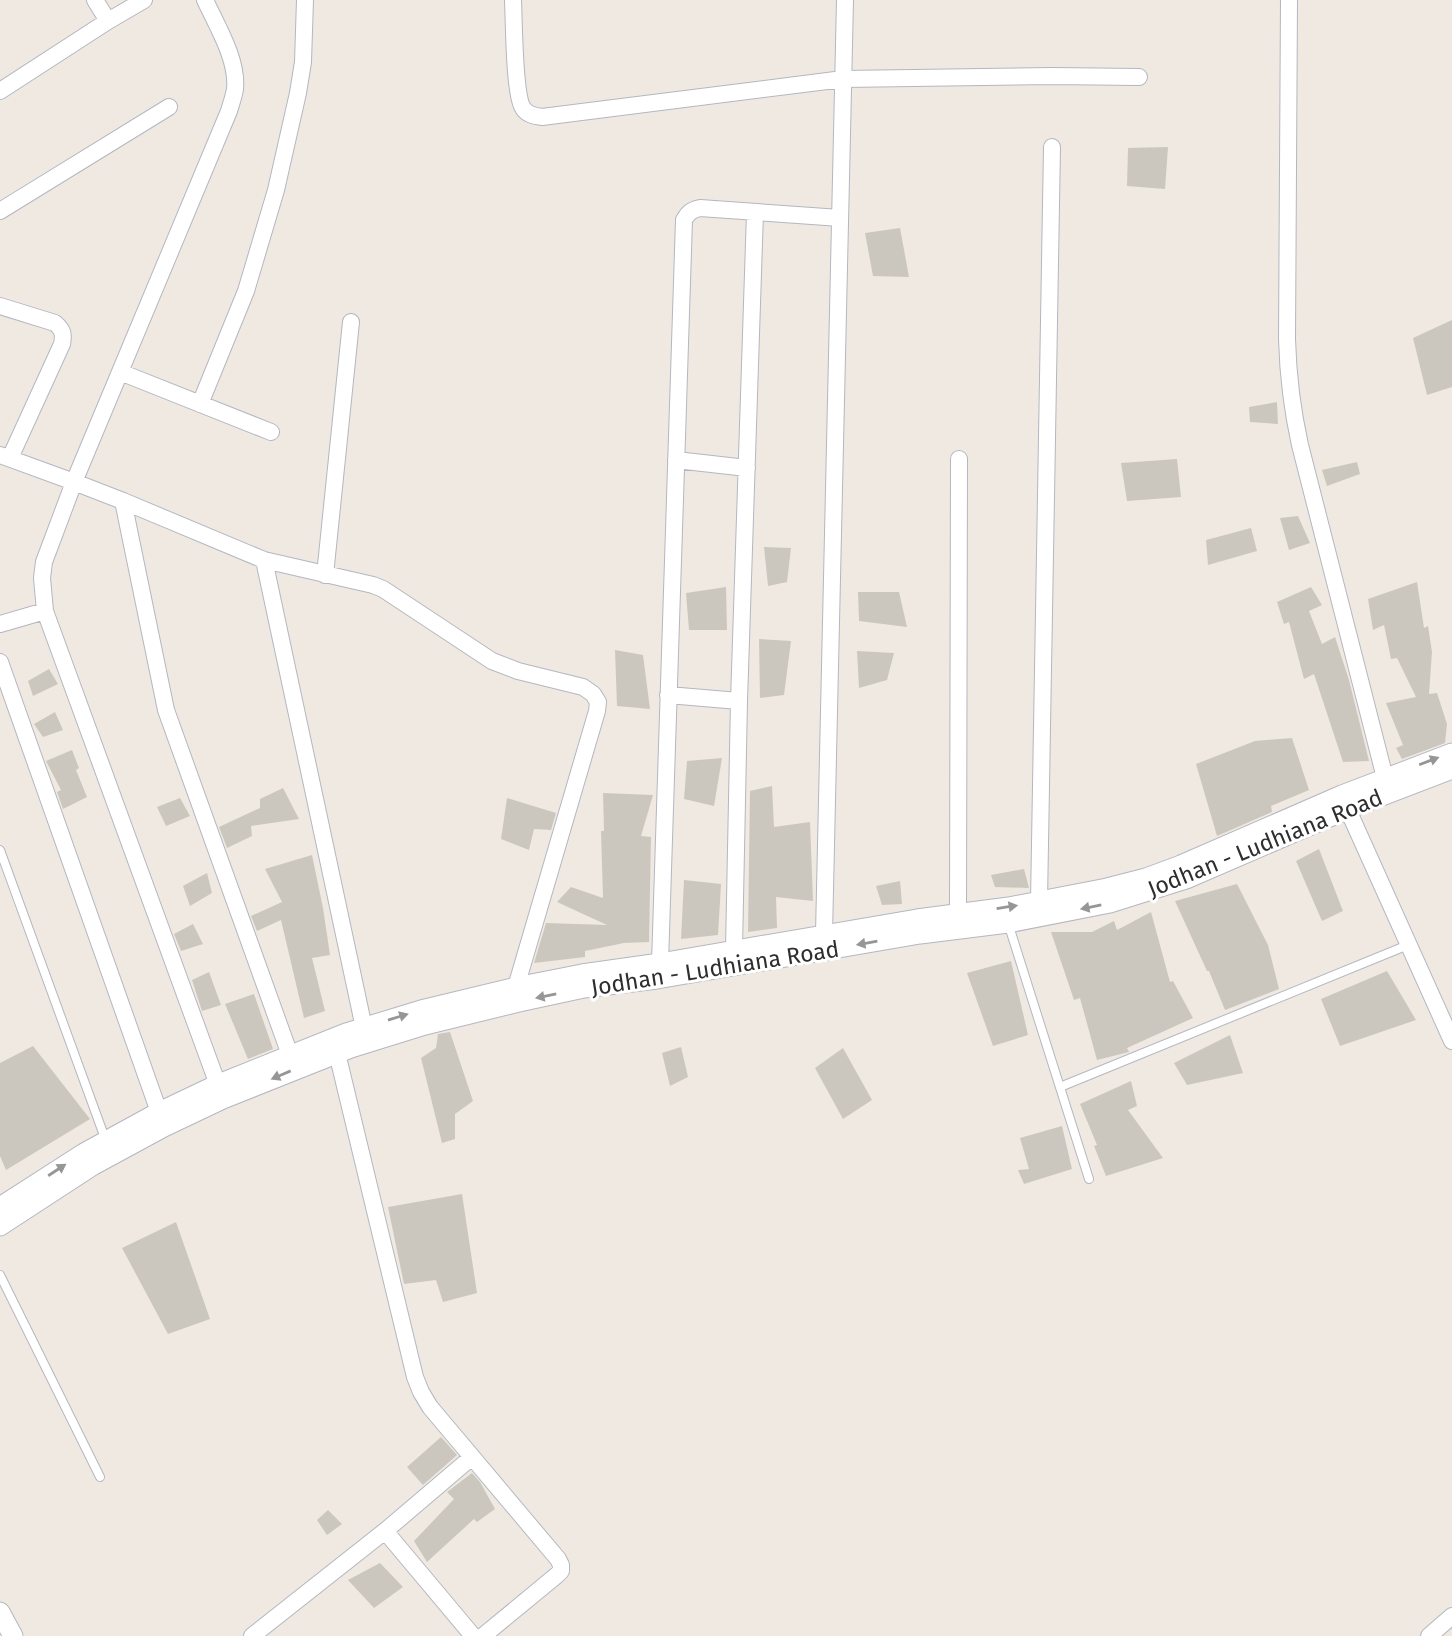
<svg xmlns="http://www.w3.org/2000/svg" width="1452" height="1636" font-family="'Fira Sans',sans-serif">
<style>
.building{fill:#cbc7bf}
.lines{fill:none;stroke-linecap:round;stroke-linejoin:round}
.service-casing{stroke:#b4b7c1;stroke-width:10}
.minor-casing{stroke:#b4b7c1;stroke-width:18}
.tertiary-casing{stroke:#b4b7c1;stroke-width:21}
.service{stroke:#fff;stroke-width:8}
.minor{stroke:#fff;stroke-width:16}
.tertiary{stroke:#fff;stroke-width:19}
.oneway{fill:#969696}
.labels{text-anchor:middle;stroke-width:6;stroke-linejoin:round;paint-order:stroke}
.street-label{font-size:23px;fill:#2e2e2e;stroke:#fff}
</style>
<rect width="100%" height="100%" fill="#efe9e1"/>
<path class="building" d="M1168,147L1165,189L1127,186L1128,148Z
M900,228L909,277L873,276L865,233Z
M1452,320V387L1427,395L1413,338Z
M1277,402L1278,424L1250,422L1249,407Z
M1177,459L1181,497L1127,501L1121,463Z
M1357,462L1360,474L1327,486L1322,470Z
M1298,516L1310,543L1289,550L1280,518Z
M1251,528L1257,551L1208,565L1206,540Z
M764,547L791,548L787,582L768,586Z
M1417,582L1424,628L1428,626L1432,652L1429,694L1437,693L1447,724L1445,743L1402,759L1396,748L1403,745L1386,703L1416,697L1397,658L1391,659L1384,625L1373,630L1368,599Z
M726,587L727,630H689L686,593Z
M1311,587L1322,605L1309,611L1322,644L1335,637L1349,680L1369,761L1343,762L1314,674L1304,679L1289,622L1284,624L1277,602Z
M858,592H899L907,627L859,621Z
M759,639L791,641L784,695L760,698Z
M615,650L643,655L650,709L617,706Z
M857,651L894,653L887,680L859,688Z
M49,669L58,684L33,696L28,681Z
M55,712L63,730L43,737L34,724Z
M1292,738L1309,790L1271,806L1272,812L1217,836L1196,764L1255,741Z
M72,750L79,768L76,770L87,797L63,809L57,792L61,790L46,761Z
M722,758L714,806L684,799L687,761Z
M772,786L774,827L810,822L813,901L776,897L777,928L748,932L750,791Z
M283,788L299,819L251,826L252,836L227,848L219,827L260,808V799Z
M603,793L653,795L641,836L651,837L649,942L624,943L585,951V957L534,963L546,923L607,925L557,902L571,887L603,898L601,831H604Z
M180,798L190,816L166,826L157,807Z
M507,798L556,813L551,830L534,829L529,850L501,839Z
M1319,849L1343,911L1322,921L1296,861Z
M312,855L323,908L330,955L312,958L325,1011L304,1018L281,920L257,931L251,916L282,902L265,869Z
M1024,869L1029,888L995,887L991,875Z
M207,873L212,893L190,906L183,886Z
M684,880L721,884L718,935L681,939Z
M900,881L902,904L882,905L876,886Z
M1237,884L1268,945L1279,989L1225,1010L1209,971H1207L1175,901Z
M1151,912L1170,982L1173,981L1193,1018L1127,1048L1129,1052L1097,1060L1080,998L1074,1000L1051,932H1092L1114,921L1117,930Z
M193,924L203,944L181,951L174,934Z
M1011,961L1028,1035L993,1046L967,973Z
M1387,971L1416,1020L1340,1046L1321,999Z
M209,972L221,1005L202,1011L192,980Z
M254,994L273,1049L248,1059L225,1004Z
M450,1032L473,1101L455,1114V1139L442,1143L421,1058L436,1048L438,1034Z
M1230,1035L1243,1073L1187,1085L1174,1063Z
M33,1046L90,1119L6,1170L0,1156V1063Z
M681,1047L688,1077L670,1086L662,1053Z
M843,1048L872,1100L843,1119L815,1068Z
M1131,1081L1137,1106L1128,1110L1163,1158L1106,1176L1094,1146L1097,1145L1080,1104Z
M1062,1126L1072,1169L1024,1184L1018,1170L1029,1169L1020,1138Z
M462,1194L477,1293L443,1302L436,1280L404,1284L388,1207Z
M176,1222L210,1319L168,1334L122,1248Z
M441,1437L457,1455L423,1485L407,1467Z
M472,1473L480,1482L495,1509L477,1522L474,1519L427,1562L414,1541L454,1499L447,1492Z
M328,1510L342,1524L327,1535L317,1520Z
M380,1563L403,1587L374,1608L348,1580Z"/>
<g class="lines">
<g class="service-casing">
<path id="service" d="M0,850L106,1141
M1008,923L1089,1179
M1060,1087L1408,945
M0,1275L100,1477"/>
</g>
<g class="minor-casing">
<path id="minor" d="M95,0L108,21
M205,0C217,26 238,60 235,89C234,96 231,104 229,111L74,482L123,501L166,710L290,1055
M513,0C514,20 514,95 523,108C527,115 535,116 542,117L843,79L1052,76L1139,77
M1289,0L1287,339C1288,375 1292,409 1300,445L1385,778
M0,91L108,21L144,0
M0,211L169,107
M0,306L55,323C63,330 64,334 62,344L10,458
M120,372L271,432
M200,404L246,291L276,190L298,93L303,62L305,0
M0,455L74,482L44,562L42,578L45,611L218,1085
M676,460L747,468
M123,501L264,560L373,585L383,589L492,661L518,671L583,687L593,694L598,702L597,711L516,987
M264,560L364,1028
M325,575L351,322
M0,624L45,611
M0,662L159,1112
M668,695L739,701
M1344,801L1452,1041
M1039,902L1052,147
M958,914L959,459
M824,934L845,0
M734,949L739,701L755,212
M660,963L684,220C688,213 691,210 700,208L840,218
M337,1053L415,1377L421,1392L430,1407L558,1559L561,1565V1571L557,1575L483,1636
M385,1531L472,1457
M252,1636L385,1531L473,1636
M1429,1636L1452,1616"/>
</g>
<g class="tertiary-casing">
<path id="tertiary" d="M0,1207L84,1153L157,1113L216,1085L346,1033L421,1010L516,987L582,974L660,963L917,919L1009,907L1107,888L1146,878L1181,865L1342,795L1452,753
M0,1226L92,1166L164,1127L223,1099L351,1048L425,1025L519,1002L584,988L657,979L920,934L1008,923L1110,903L1186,879L1348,809L1452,769
M0,1612L13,1636"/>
</g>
<use href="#service" class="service"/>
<use href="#minor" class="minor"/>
<use href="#tertiary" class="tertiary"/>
</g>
<defs><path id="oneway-solid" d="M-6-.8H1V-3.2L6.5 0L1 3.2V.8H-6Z" transform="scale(1.75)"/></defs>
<g class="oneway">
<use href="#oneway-solid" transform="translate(1429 761) rotate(-21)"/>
<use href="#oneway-solid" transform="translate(1007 907) rotate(-9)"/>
<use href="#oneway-solid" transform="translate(1091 907) rotate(169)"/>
<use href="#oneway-solid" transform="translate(867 943) rotate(170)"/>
<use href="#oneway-solid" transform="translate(546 996) rotate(168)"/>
<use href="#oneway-solid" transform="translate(398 1017) rotate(-17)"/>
<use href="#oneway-solid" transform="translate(281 1075) rotate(157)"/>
<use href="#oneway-solid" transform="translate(57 1170) rotate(-33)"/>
</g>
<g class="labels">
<g class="street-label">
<text transform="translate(1265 843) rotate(-22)" y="8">Jodhan - Ludhiana Road</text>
<text transform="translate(715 968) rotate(-9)" y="8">Jodhan - Ludhiana Road</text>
</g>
</g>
</svg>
